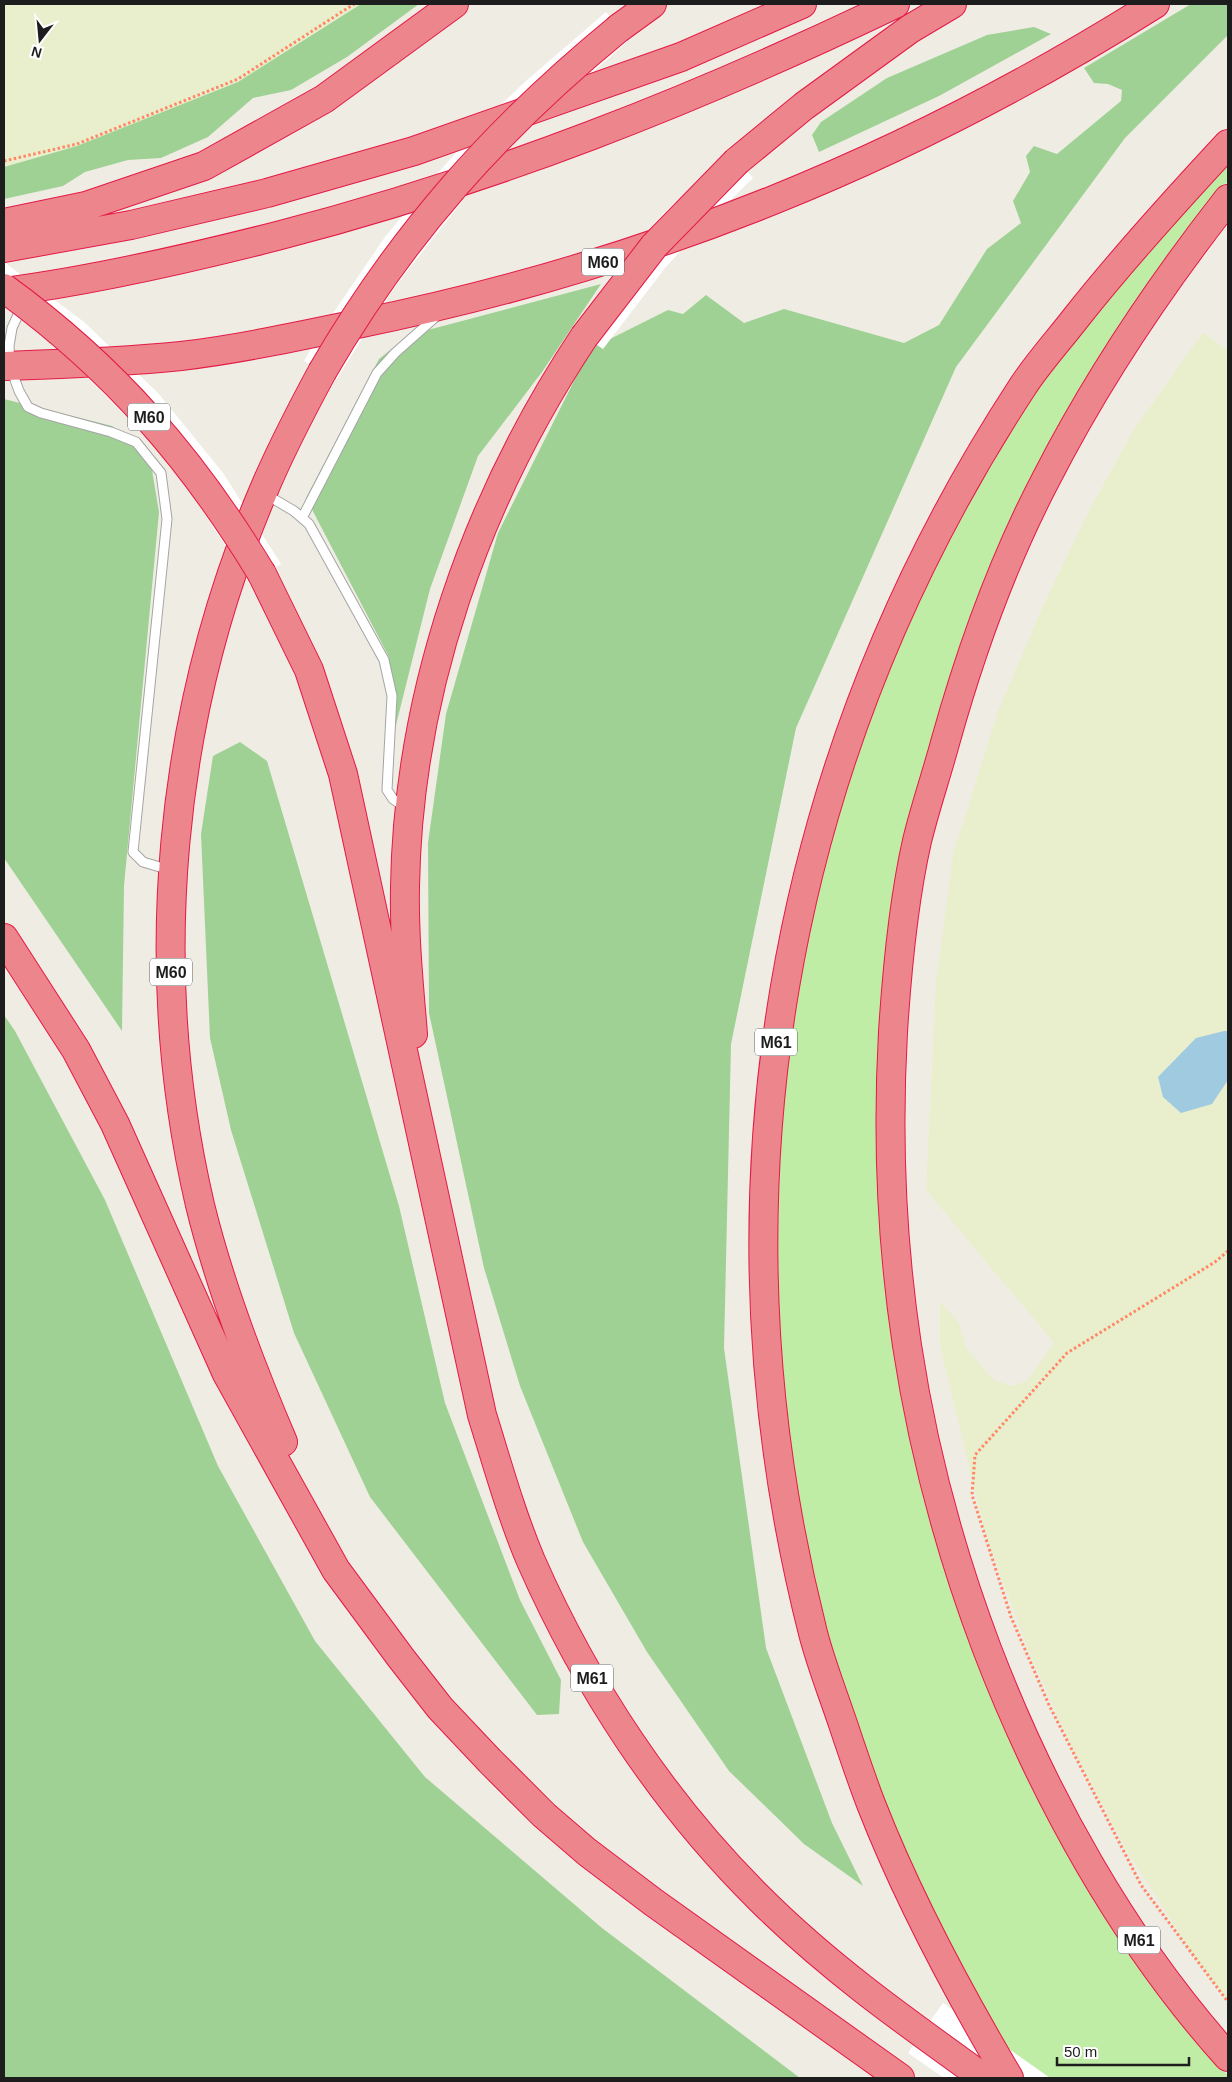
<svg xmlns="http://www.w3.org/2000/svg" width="1232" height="2082" font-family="Arial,sans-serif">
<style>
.farmland{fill:#e9efcd}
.grass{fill:#c0eda5}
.forest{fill:#9fd195}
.water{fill:#a0cae0}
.pier{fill:#fff}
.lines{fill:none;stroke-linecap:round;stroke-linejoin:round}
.lane-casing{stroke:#a4a4a4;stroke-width:11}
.highway-casing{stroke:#e31a46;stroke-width:30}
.path{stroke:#ff8764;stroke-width:3;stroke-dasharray:2.5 2.5;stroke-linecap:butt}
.lane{stroke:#fff;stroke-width:9}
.highway{stroke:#ec858c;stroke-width:28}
.highway-bridge-casing{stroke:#e31a46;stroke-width:30;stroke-linecap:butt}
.highway-bridge{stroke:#ec858c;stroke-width:28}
.labels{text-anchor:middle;stroke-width:4.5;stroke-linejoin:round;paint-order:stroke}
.shield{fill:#fff;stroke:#616161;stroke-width:1}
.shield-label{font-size:16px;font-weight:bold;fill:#1d1d1d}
</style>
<rect width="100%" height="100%" fill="#efede3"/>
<path class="farmland" d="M4,4H361L238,82L77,146L4,167Z
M1203,332L1228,351V2000L1195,1958L1127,1851L1068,1739L1026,1645L984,1529L940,1346V1301L959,1323L966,1348L994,1380L1012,1386L1027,1381L1054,1343L926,1190L936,982L953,855L997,714L1043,606L1088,513L1133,431Z"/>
<path class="grass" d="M1228,159V181L1153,276L1103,355L987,576L943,697L913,821L879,1115L882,1268L909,1430L957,1606L1041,1801L1134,1959L1228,2076V2078H1050L1005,2046L911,1883L823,1625L788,1440L776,1264L782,1113L804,950L839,806L884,678L937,560L992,459L1072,338Z"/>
<path class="forest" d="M361,4H419L347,57L291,90L253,98L208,137L161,158L128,160L85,172L63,186L4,199V167L77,146L238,82Z
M1191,4H1228V35L1125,138L956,367L796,728L731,1044L724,1348L766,1648L832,1823L863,1886L804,1844L729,1771L647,1652L583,1542L520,1386L484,1268L429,1013L428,843L446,714L498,533L590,349L668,310L683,314L706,295L744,323L784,309L904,343L939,325L987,249L1021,223L1013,201L1030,172L1026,156L1034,146L1057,154L1121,101L1122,90L1108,84L1094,83L1084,68Z
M1034,27L1051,34L939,96L819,152L812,135L821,122L887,78L987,35Z
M601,284L542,372L478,456L430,589L385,769L389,657L306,498L379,359L409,335Z
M4,399L112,426L150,458L159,512L124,886L122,1031L4,858Z
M240,742L267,761L399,1206L445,1403L520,1600L561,1680L559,1714L537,1715L370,1497L294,1333L231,1130L210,1038L201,834L213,756Z
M4,1015L15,1031L105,1200L218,1466L315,1641L425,1777L602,1928L800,2078H4Z"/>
<path class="water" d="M1224,1031H1228V1080L1212,1104L1181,1113L1163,1097L1158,1077L1196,1038Z"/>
<path class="pier" d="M606,12L628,41L530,127L466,196L394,288L336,380L304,361L319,334L385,237L438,173L492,113L526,81Z
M728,151L753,178L695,235L665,268L603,349L573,329L617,268L663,214Z
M4,262L84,322L158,393L223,473L281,564L249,582L187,487L142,432L63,353L4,306Z
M943,2003L1050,2078H944L908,2053Z"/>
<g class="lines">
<g class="lane-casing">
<path id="lane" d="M22,306L12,328L9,346L10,366L19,391L28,407L41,413L111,432L136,442L161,473L167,519L133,852L143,862L170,870
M265,494L294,511L309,524L384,660L392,696L387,790L393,799L406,808
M302,518L377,373L395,353L439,314"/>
</g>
<g class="highway-casing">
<path id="highway" d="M619,28L652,4
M737,161L804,106L910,29L952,4
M1228,199C1159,287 1097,379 1046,479C1002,563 970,653 945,743C936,776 925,808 917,841C903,903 897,969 893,1032C881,1246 911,1448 987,1649C1043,1795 1123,1940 1228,2057
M4,223L86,206L204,166L324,99L454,4
M4,248L131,225L267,193L414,151L681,57L802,4
M4,292C96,280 187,259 277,236C493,180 693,101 895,4
M4,366C63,364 123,362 181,356C240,349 299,336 357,324C645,266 906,161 1155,4
M262,574L309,670L343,774L482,1415C497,1463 511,1514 531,1561C586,1686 663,1803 760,1899C828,1967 906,2022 984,2078
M4,938L76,1050L115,1124L227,1374L336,1570L401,1658L440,1708L490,1761L544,1815L587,1852L653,1902L900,2078
M413,1034C409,985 404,936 405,887C408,691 477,498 584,337
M283,1442C250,1365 220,1287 200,1205C145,969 168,715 263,492C280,451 301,411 322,372
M1009,2078C957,1990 908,1899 871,1804C861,1778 852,1751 843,1724C833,1694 821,1664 813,1633C703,1200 778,760 1023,386C1038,363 1058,341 1075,319C1123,258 1175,201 1228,144"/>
</g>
<path class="path" d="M4,161L77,144L238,79L354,4
M1228,1251L1215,1262L1067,1353L975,1455L972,1495L1011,1617L1049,1705L1141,1885L1228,2002"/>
<use href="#lane" class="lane"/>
<use href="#highway" class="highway"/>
<g class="highway-bridge-casing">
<path id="highway-bridge" d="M4,288C114,368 192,458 262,574
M584,337L654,246L737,161
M322,372C401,235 497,128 619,28"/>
</g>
<use href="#highway-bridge" class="highway-bridge"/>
</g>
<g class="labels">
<g class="shield">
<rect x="582" y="248.5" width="42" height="27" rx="4"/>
<rect x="128" y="403.5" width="42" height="27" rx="4"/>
<rect x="150" y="958.5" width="42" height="27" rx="4"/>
<rect x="755" y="1028.5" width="42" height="27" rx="4"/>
<rect x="571" y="1664.5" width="42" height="27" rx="4"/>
<rect x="1118" y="1926.5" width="42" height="27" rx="4"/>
</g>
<g class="shield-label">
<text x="603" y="268">M60</text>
<text x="149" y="423">M60</text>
<text x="171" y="978">M60</text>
<text x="776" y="1048">M61</text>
<text x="592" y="1684">M61</text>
<text x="1139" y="1946">M61</text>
</g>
</g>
<rect width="1232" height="2082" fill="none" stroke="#1d1d1d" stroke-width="10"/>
<g transform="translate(40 40) rotate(196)" stroke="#ffffff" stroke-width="4" paint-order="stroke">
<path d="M0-4L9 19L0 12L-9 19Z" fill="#1d1d1d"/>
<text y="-8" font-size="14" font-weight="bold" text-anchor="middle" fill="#1d1d1d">N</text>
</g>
<path d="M1057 2057v8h132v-8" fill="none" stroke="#1d1d1d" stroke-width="2.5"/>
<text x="1064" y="2057" font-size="15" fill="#1d1d1d" stroke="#ffffff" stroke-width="4" paint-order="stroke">50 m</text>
</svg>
